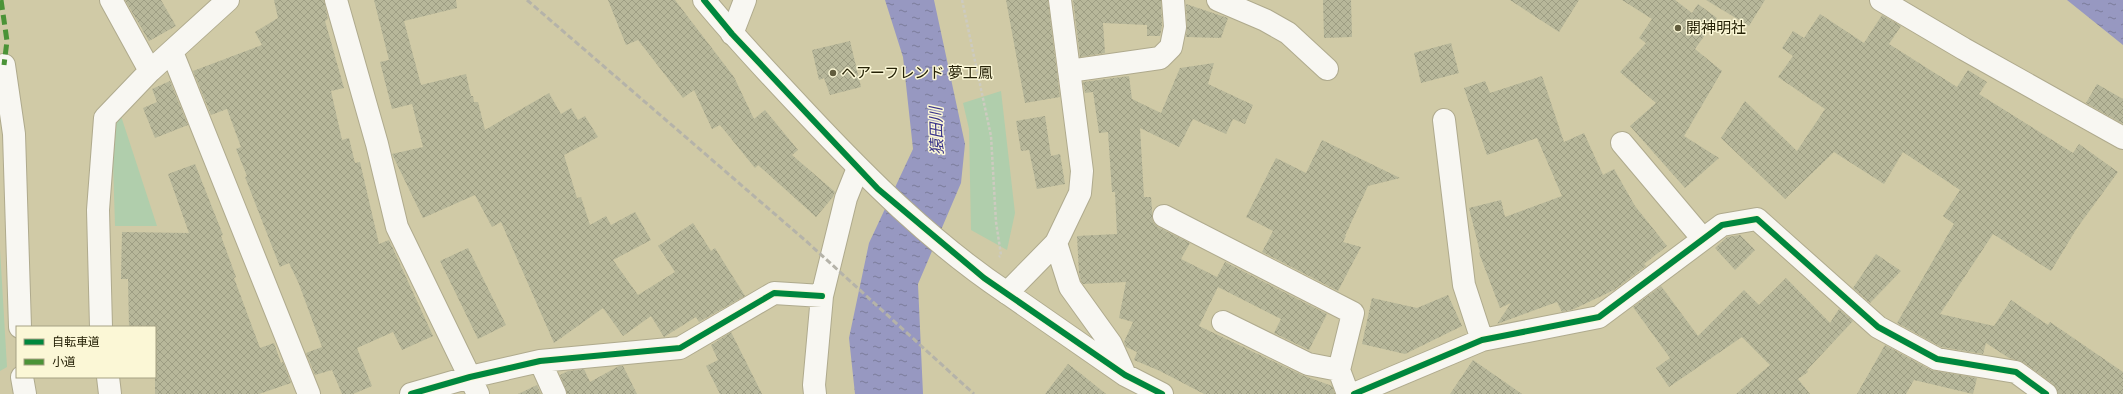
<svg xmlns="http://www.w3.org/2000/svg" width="2123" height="394" font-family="Karla,'Noto Sans JP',sans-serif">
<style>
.park{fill:#b0ceac}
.water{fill:url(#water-ripples)}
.building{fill:url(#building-cross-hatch)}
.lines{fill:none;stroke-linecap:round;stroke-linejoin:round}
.street-casing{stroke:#afaa8d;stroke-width:24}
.secondary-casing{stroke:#afaa8d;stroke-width:24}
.path{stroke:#cdcbc0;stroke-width:2.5;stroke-dasharray:3 2;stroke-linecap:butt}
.street{stroke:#f8f7f2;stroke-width:22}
.secondary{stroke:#f8f7f2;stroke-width:22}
.rail{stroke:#b5b3a9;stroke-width:3;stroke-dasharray:6 3;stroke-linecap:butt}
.quiet{stroke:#4b9337;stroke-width:5;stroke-dasharray:10 5;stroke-linecap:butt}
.cycleway-casing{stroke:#fbf7d6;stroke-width:8}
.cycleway{stroke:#00873e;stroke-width:6}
.poi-dot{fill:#615c3e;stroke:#fbf7d6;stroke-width:1.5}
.labels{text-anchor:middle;stroke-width:3;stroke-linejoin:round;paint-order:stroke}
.poi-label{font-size:15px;fill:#252106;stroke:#fbf7d6;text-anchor:start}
.water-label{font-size:16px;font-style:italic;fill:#3a348b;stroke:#fbf7d6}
</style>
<defs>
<pattern id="water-ripples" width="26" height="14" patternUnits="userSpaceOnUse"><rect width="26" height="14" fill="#9798c1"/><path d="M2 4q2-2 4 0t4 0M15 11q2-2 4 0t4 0" fill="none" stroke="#7b7c9b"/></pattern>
<pattern id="building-cross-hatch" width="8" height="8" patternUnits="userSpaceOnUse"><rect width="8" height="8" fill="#b7b79a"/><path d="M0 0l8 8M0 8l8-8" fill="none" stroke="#9d9d83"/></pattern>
</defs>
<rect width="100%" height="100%" fill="#d0caa6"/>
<path class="park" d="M1001,91L1015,213L1007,250L971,230L969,129L963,103Z
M121,116L157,226H115L112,129Z
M0,249L7,367L0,371Z"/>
<path class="water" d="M885,0H934L965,144L961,183L918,284L923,394H855L849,338L869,243L913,149L903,57Z
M2067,0H2123V45Z"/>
<path class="building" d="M125,0H161L176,26L149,41Z
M274,0H324L328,19L325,21L344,88L331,91L342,140L349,138L355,163L360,162L379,244L389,240L433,336L402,350L393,332L357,348L372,386L353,394H342L332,370L315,375L306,353L322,347L299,284L289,263L280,267L245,177L247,176L236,149L241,147L227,109L211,115L193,71L262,45L255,32L278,18Z
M374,0H456L457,8L404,21L421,85L466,74L471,96H473L474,102H478L485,130L549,93L561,114L571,108L578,120L585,116L598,137L564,155L577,198L581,197L590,225L606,216L611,225L635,212L651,240L613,260L638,295L675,272L658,246L693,223L711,251L715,248L745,296L699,322L696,317L664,337L651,316L623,336L603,308L554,343L501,222L492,227L475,195L423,218L392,154L423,147L412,104L392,109L380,62L389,60Z
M608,0H675L734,77L754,119L765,110L798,150L792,155L835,192L833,197L816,217L758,165L755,168L720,125L712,129L694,90L683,98L638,40L626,45Z
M1006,0H1048L1060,97L1025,103Z
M1073,0H1161L1162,26L1160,36H1147V25L1103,23L1105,53L1080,57Z
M1323,0H1351L1352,37L1324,38Z
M1510,0H1579L1559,32Z
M1622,0H1675L1692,13L1698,4L1717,18L1695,49L1722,71L1684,136L1719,158L1685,188L1630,126L1656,103L1620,72L1646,43L1639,38L1652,19Z
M1706,0H1765L1749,26Z
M1186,4L1228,18L1221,38L1186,37L1187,26Z
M1820,14L1864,43L1882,15L1901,26L1889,44L1957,87L1968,70L1987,82L1979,94L2073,153L2079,144L2118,172L2077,228L2051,271L1993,234L1940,314L1994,326L2011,300L2048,325L2050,322L2123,372V394H2058L2053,384L2023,362L2009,358L1986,343L1983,354L1941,347L1897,323L1954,224L1943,216L1960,190L1903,152L1884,184L1834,152L1785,199L1721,138L1745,101L1797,151L1825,109L1778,77L1793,56L1782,48L1793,31L1804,38Z
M850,41L861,87L830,95L824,78L819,80L812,50Z
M1451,43L1459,73L1421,83L1414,53Z
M1214,63L1208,84L1253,105L1245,124L1233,119L1226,134L1193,119L1179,147L1140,128L1144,197H1151L1153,222L1158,227L1190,243L1181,259L1217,277L1225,262L1327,314L1309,350L1274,333L1281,319L1218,287L1199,326L1302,375L1332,386L1335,394H1204L1160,371L1134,360L1137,352L1126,347L1124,342L1133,322L1119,318L1126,282L1083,284L1081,281L1079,273L1077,236L1117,234L1115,192H1112L1108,132L1099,133L1093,92L1085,93L1083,82L1129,76L1132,99L1161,113L1180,68Z
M1542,76L1564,142L1584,133L1603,175L1614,169L1635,206L1667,246L1644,264L1646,266L1614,290L1574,309L1562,312L1557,302L1497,324L1511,303L1500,308L1479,253L1480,252L1469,208L1501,200L1505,217L1562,196L1537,138L1487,155L1464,88L1485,81L1490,93Z
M170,81L188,125L155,138L143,108L157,102L152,89Z
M2097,84L2123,99V124L2086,103Z
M1045,116L1051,156L1060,154L1065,184L1037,189L1029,150L1021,151L1016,121Z
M1322,140L1400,178L1368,186L1345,236H1346L1343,242L1361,247L1338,291L1262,252L1273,231L1246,217L1276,158L1306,173Z
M195,164L223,235L221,236L236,277L234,278L260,348L274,343L281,363L283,362L291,383L259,394H155V327H129L128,279H121L122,232L189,233L168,174Z
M1740,235L1755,250L1735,270L1715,248L1727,237Z
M468,248L506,325L478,339L440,261Z
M1876,254L1901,271L1870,303L1853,288Z
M1786,278L1830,323L1839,309L1853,321L1807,370L1808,372L1798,379L1810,394H1736L1770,365L1742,337L1669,387L1656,368L1670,358L1633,307L1661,286L1698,336L1744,290L1759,305Z
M1448,295L1462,326L1405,354L1362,344L1372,298L1417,308Z
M731,332L762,394H720L706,366L718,360L711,345Z
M1885,345L1931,370L1977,378L1973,394L1914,380L1906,394H1857Z
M1473,360L1522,394H1450Z
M1068,364L1080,373L1106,394H1045Z
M619,366H623L637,394H567L560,375L568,371L584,369L590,382Z
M537,385L541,394H518Z"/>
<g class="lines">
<g class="street-casing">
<path id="street" d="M111,0L150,71
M336,0L377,144L397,227L478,394
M1060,0L1082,171L1080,193L1056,243L1070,287L1111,344L1125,375
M1218,0L1265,20L1288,33L1327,69
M1881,0L1964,49L2123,138
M732,34L745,0
M172,52L309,394
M4,65L14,134L20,327
M1069,71L1160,58L1171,47L1175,27L1173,0
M1444,120L1464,285L1482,340
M1622,143L1703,239
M1164,216L1353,313L1339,370L1348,394
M1056,243L1007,293L1125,375L1162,394
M1223,322L1308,364L1339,370
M101,327L98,210L105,118L150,71L228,0
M540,361L555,394
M22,377L25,394
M108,377L110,394
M411,394L470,377L540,361L680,348L774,293L822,296
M815,394L814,385L822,296L846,198L858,168
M1354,394L1482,340L1599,317L1722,225L1757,219L1878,327L1937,359L2016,372L2046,394"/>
</g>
<g class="secondary-casing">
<path id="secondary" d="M704,0C736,39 771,76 806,113C867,178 932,243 1007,293"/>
</g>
<path class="path" d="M962,0L991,136L996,222L1001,255L999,257"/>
<use href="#street" class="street"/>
<use href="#secondary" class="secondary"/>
<path class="rail" d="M527,0L806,241L974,394"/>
<path class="quiet" d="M1,0L7,41L4,65"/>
<g class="cycleway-casing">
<path id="cycleway" d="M704,0L732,34L878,189L984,278L1125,375L1162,394
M411,394L470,377L540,361L680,348L774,293L822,296
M1354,394L1482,340L1599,317L1722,225L1757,219L1878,327L1937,359L2016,372L2046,394"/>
</g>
<use href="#cycleway" class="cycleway"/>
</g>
<g class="poi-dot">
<circle cx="1678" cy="28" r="4"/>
<circle cx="833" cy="73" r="4"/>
</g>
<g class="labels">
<g class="poi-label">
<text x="1686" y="33">開神明社</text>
<text x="841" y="78">ヘアーフレンド 夢工鳳</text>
</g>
<g class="water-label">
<text transform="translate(936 131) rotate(-92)" y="6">猿田川</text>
</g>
</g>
<rect x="16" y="326" width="140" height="52" fill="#fbf7d6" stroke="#a5a183"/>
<rect x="24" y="339" width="20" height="6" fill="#00873e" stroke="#a5a183"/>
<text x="52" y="346" font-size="12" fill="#252106">自転車道</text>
<rect x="24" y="359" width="20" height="6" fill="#4b9337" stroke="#a5a183"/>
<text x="52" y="366" font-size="12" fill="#252106">小道</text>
</svg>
